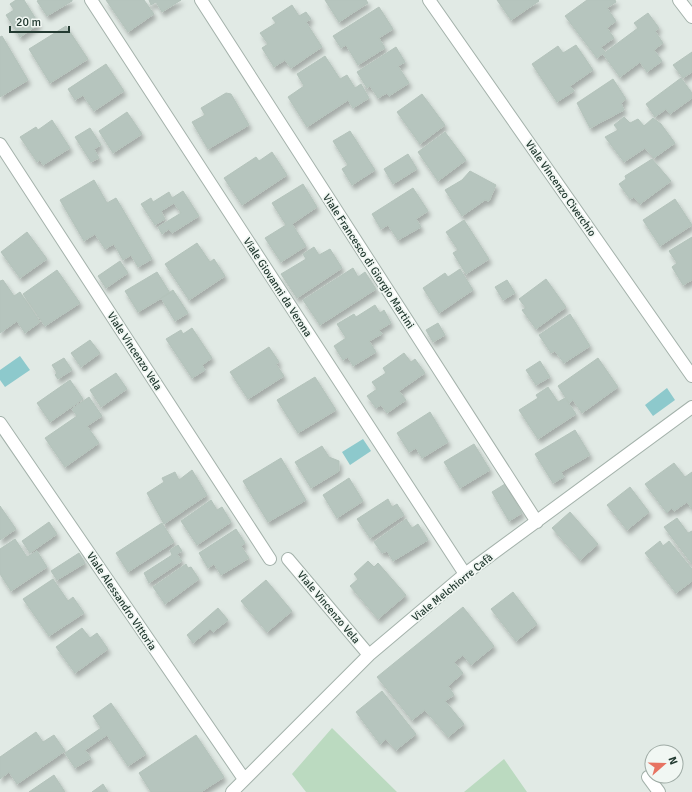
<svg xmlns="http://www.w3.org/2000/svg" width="692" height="792" font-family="Signika,sans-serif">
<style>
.green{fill:#bbdac0}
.water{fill:#8dc9cc}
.building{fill:#b6c5be;stroke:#b4c3bb;filter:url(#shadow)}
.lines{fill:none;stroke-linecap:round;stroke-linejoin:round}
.street-casing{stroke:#a4b2ab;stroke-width:14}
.street{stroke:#fff;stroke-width:12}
.labels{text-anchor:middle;stroke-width:3.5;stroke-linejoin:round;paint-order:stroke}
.street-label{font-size:11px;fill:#233a31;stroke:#f1f7f3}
</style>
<defs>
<filter id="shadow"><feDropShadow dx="2.5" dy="4.5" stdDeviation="2" flood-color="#0004"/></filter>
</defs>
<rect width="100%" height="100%" fill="#e1eae5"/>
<path class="green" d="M332,728L397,792H306L292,774Z
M504,759L527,792H464Z"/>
<path class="water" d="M20,356L30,370L5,387L0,380V370Z
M667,388L675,400L653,416L645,405Z
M363,439L371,451L350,465L342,452Z"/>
<path class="building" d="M16,0H24L39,24L20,37L6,15L14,10L10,4Z
M39,0H72V1L47,16L37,1Z
M106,0H144L154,14L128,32Z
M149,0H181L162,12L156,2L151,5Z
M325,0H366L368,3L339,22Z
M497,0H538L539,1L511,20Z
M587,0H615L616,2L607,8L616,21L607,28L614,38L601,47L605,52L597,58L565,16Z
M292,5L299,16L306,12L311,19L306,22L322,47L291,68L285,60L274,67L262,48L268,44L260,33L276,23L272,18Z
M379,7L393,29L379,38L385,48L358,65L346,45L341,48L333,36Z
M648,13L659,28L655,31L663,43L654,50L662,61L647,72L640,62L620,77L603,54L638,28L634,23Z
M66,26L88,59L50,83L29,49Z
M2,36L28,80L0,97V37Z
M576,45L593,70L570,86L574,91L557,102L532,64L558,46L563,53Z
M396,47L405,62L398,66L409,83L389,96L387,93L378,98L370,86L367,88L357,72Z
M692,52V72L683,78L673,65Z
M325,56L340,79L347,75L355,88L361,84L369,98L353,108L348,100L307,127L288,97L304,86L297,74Z
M106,64L124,91L94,111L83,95L75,100L68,89Z
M681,78L692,93V98L670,114L666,109L655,117L646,104Z
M613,79L626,99L621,103L624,110L590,128L577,103Z
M226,93L231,94L249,125L208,149L192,122L205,115L201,108Z
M422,94L445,125L420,144L397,112Z
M127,112L142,134L113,153L99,131Z
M624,117L630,123L638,119L644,126L653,118L661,124L675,143L654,158L645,148L624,162L605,137L618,130L614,125Z
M52,120L70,148L43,165L40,160L37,162L20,137L36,127L38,130Z
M90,128L101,145L94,149L99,158L91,162L75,137Z
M350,131L375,170L352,185L342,169L348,165L333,141Z
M445,132L466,160L438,181L418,152Z
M272,152L287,175L242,205L224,178L256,157L259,161Z
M408,154L417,169L393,184L384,169Z
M652,159L671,181L640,204L634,197L630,199L619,184L626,179L625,176Z
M470,171L496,185L489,201L485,200L462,216L445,190L462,180Z
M94,180L107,203L116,198L152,259L138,267L131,255L123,260L114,244L105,249L95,234L84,241L60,200Z
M303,184L317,207L292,224L306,246L281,262L265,238L286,225L272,203Z
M413,188L428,211L416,219L421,227L398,240L388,225L381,229L372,214Z
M183,191L199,216L172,233L169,229L162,234L158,227L181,213L174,203L161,211L165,219L155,225L141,204L151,198L153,202L169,192L172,198Z
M675,199L692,225L660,246L643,220Z
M464,220L489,259L466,274L453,253L458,250L446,232Z
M27,232L47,259L20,278L1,252Z
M692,237V280L683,285L672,267L677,263L669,251Z
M197,243L210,262L214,259L225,276L189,300L165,264Z
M314,247L319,255L330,249L342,268L297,298L281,274L306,259L303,254Z
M120,261L128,273L106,288L98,276Z
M353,268L358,277L365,272L376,289L320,325L303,300Z
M460,269L473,290L439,313L423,288L445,273L448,277Z
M57,270L80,303L45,326L23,294Z
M157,272L170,293L138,312L125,291Z
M546,279L566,307L536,329L522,310L526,308L519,299Z
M3,280L14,296L20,292L40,322L25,333L17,321L0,333V281Z
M507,280L515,293L503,300L495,287Z
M173,290L188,313L175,321L161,298Z
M375,305L380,313L384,310L391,323L379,330L382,334L369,341L376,352L353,366L348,357L343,360L334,346L346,338L337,324L354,314L356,317Z
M570,314L590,346L564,363L555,351L551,353L539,335Z
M438,323L445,335L433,342L426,330Z
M192,328L212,358L202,365L205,370L192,378L166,339L181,330L183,334Z
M90,340L100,353L81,367L71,353Z
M269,347L279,362L276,364L284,376L248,399L230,372Z
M404,353L411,362L415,359L425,373L399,391L406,400L387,413L381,405L376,408L367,396L377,389L372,382L386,373L383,368Z
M64,358L72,370L58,379L55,375L57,373L52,365Z
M598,358L618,387L582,413L573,400L569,403L558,386Z
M540,361L550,377L536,385L526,370Z
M116,373L127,389L101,407L90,390Z
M315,377L336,410L298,433L277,400Z
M70,380L83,399L50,422L37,403Z
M548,387L558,402L565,398L576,414L538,439L519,410L538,398L536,395Z
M89,397L102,416L87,426L99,443L65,467L45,438L77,416L72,409Z
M430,412L448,442L422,458L416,448L409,452L397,433Z
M575,430L590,455L561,472L564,477L553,483L535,454Z
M474,444L490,470L460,488L444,462Z
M322,446L329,457L339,461V471L311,488L295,462Z
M281,458L306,500L268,522L243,481Z
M674,463L685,477L692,472V509L687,502L674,511L672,508L667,513L645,484Z
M192,470L207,495L164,524L147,493L164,482L162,478L175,472L179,480Z
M349,478L363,501L337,518L323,495Z
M505,484L522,513L509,521L492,492Z
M630,487L649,512L627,530L607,505Z
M388,499L392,507L397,504L404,515L370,538L357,519Z
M211,500L217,510L222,507L231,522L197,545L181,521Z
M0,506L16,529L0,540Z
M570,512L598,544L580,560L552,528Z
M677,518L688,533L692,531V564L664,527Z
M406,519L412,528L418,524L428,540L393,561L387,551L382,553L374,542Z
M49,522L57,534L30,553L22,541Z
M162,523L174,542L128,572L116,553Z
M236,529L245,543L241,546L249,558L221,575L214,564L208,568L199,553Z
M15,539L27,557L37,551L47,567L11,591L0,574V549Z
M660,541L663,546L669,541L692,569V581L676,593L645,553Z
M178,545L182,551L177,554L182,561L149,583L144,573L172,555L170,550Z
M79,553L85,563L57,580L51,571Z
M368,561L374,567L378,563L406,595L378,619L350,586L358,579L354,574Z
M186,564L188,568L191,567L199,579L165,604L153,587Z
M53,579L68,601L73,597L84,613L49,636L23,599Z
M266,580L292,611L267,632L241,601Z
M513,592L537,624L516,641L491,609Z
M463,607L494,646L471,665L463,655L454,662L463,673L448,686L454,695L445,701L464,724L448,737L425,710L412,720L377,677Z
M218,608L228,620L213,632L210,629L193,643L187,635Z
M82,628L90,638L97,633L108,649L75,673L56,647Z
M382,691L416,734L396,750L386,739L380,744L356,712Z
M111,703L146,754L128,766L107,735L85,750L91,758L75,768L65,753L101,728L93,716Z
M36,732L43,742L54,735L65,751L17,784L9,772L0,779V757Z
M196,735L224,777L201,792H151L139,773Z
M54,775L65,792H29Z
M103,784L108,792H92Z"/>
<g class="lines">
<g class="street-casing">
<path id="street" d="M91,0L465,574
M201,0L537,522
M429,0L692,376
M679,0L692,17
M0,144L270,559
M0,423L244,779
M288,559L369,655
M648,777L659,792
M232,792L369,655L465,574L692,407"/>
</g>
<use href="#street" class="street"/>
</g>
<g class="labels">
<g class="street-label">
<text transform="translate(561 188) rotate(55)" y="4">Viale Vincenzo Civerchio</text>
<text transform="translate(369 261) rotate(57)" y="4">Viale Francesco di Giorgio Martini</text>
<text transform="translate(278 287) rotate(57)" y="4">Viale Giovanni da Verona</text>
<text transform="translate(135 351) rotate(57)" y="4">Viale Vincenzo Vela</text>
<text transform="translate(452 587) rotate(-39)" y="4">Viale Melchiorre Cafà</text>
<text transform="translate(122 601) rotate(56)" y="4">Viale Alessandro Vittoria</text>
<text transform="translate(329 607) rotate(50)" y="4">Viale Vincenzo Vela</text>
</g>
</g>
<g transform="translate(664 764) rotate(70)"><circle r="19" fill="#f1f7f3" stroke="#9faba5"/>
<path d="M0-3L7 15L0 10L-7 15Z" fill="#e77362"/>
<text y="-6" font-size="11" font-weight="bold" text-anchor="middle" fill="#233a31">N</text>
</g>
<path d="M10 26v6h59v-6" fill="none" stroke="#233a31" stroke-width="2"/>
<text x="16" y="26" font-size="12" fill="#233a31" stroke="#f1f7f3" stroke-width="3" paint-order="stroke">20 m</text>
</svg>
